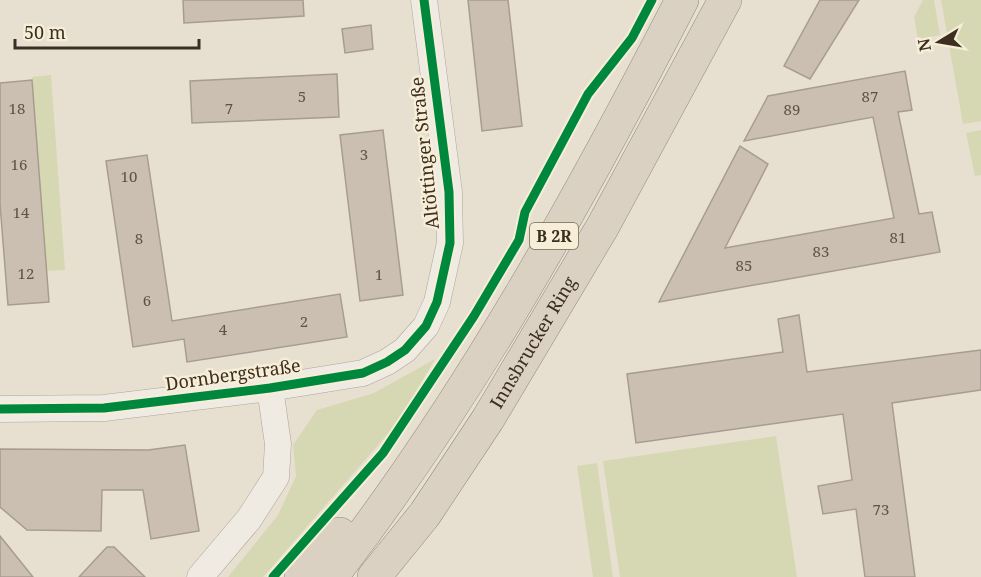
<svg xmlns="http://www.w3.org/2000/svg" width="981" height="577" font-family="'Noto Serif',serif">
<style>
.green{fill:#d6d7b3}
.building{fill:#cbbfb2;stroke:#a89c90;stroke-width:1.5}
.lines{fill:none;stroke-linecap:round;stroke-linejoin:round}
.minor-casing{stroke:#ada599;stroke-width:27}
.highway-casing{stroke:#928b80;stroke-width:34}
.minor{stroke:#efebe3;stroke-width:26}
.highway{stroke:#dad1c2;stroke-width:33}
.cycleway-casing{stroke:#f7eed8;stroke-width:13}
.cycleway{stroke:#00873e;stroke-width:9}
.labels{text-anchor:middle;stroke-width:5;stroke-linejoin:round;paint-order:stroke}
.number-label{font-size:15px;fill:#605244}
.shield{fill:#f7eed8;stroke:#756857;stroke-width:1.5}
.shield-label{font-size:16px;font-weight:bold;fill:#3d2e20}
.street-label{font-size:18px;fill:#3d2e20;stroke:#f7eed8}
</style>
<rect width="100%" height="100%" fill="#e7e0d1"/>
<path class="green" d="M923,0H934L940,35L918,39L914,17Z
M941,0H981V121L963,124Z
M51,75L65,270L46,271L32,77Z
M981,130V175L975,176L966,133Z
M435,359L398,422L263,577H228L278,515L296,476L293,445L317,410L374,393Z
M776,436L797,577H620L603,461Z
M597,463L613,577H593L577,466Z"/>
<path class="building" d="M183,0H303L304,16L184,23Z
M468,0H508L522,126L482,131Z
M820,0H859L810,79L784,66Z
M371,25L373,49L345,53L342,29Z
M905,71L912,110L898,112L919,214L932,212L940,252L659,302L740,146L768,164L725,248L894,218L873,117L744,141L768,96Z
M337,74L339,117L192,123L190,81Z
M32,80L49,302L8,305L0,204V83Z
M383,130L403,295L360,301L340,135Z
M147,155L172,321L340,294L347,337L187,362L184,339L133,347L106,161Z
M799,315L807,372L981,350V390L892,403L915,577H865L856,509L823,514L818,486L852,480L843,414L636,443L627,374L783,352L778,319Z
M185,445L199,531L151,539L143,490H102L101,531L27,530L0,507V449L148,450Z
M0,536L33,577H0Z
M107,547H114L145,577H79Z"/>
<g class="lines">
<g class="minor-casing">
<path id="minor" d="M0,409L104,408L270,388L363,373L387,362L405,350L426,326L437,302L450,243L449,192L424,0
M200,577L249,519L276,477L278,444L270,388"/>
</g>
<g class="highway-casing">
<g id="highway">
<path d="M301,577L340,534"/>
<path d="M331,577C469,399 579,200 682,0"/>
<path id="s1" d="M374,577L425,514L488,419L603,226L725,0"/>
</g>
</g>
<use href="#minor" class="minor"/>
<use href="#highway" class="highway"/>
<g class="cycleway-casing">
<path id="cycleway" d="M0,409L104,408L270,388L363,373L387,362L405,350L426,326L437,302L450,243L449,192L424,0
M273,577L383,453L474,316L519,240L525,212L588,94L632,38L652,0"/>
</g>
<use href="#cycleway" class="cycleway"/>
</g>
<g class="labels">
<g class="number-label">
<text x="302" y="102">5</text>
<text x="870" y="102">87</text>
<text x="17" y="114">18</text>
<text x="229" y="114">7</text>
<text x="792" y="115">89</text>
<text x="364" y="160">3</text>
<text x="19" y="170">16</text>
<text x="129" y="182">10</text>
<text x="21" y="218">14</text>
<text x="898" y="243">81</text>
<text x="139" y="244">8</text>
<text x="821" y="257">83</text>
<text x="744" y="271">85</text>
<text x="26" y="279">12</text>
<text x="379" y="280">1</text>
<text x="147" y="306">6</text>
<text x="304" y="327">2</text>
<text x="223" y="335">4</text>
<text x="881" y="515">73</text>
</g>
<rect class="shield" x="530" y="223" width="48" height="26" rx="4.5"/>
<g class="shield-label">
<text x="554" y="242">B 2R</text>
</g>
<g class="street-label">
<text transform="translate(425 153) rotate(-96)" y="6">Altöttinger Straße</text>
<text dy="6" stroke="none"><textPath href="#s1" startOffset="284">Innsbrucker Ring</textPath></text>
<text transform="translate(233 375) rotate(-8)" y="6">Dornbergstraße</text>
</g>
</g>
<g transform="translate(939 42) rotate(259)" stroke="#f7eed8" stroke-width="4.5" paint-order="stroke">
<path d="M0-4.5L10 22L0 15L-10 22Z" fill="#3d2e20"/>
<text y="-9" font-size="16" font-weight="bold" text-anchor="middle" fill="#3d2e20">N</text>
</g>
<path d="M15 39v9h184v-9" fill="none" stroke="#3d2e20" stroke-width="3"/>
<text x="24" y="39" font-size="18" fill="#3d2e20" stroke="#f7eed8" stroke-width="4.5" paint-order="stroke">50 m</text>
</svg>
